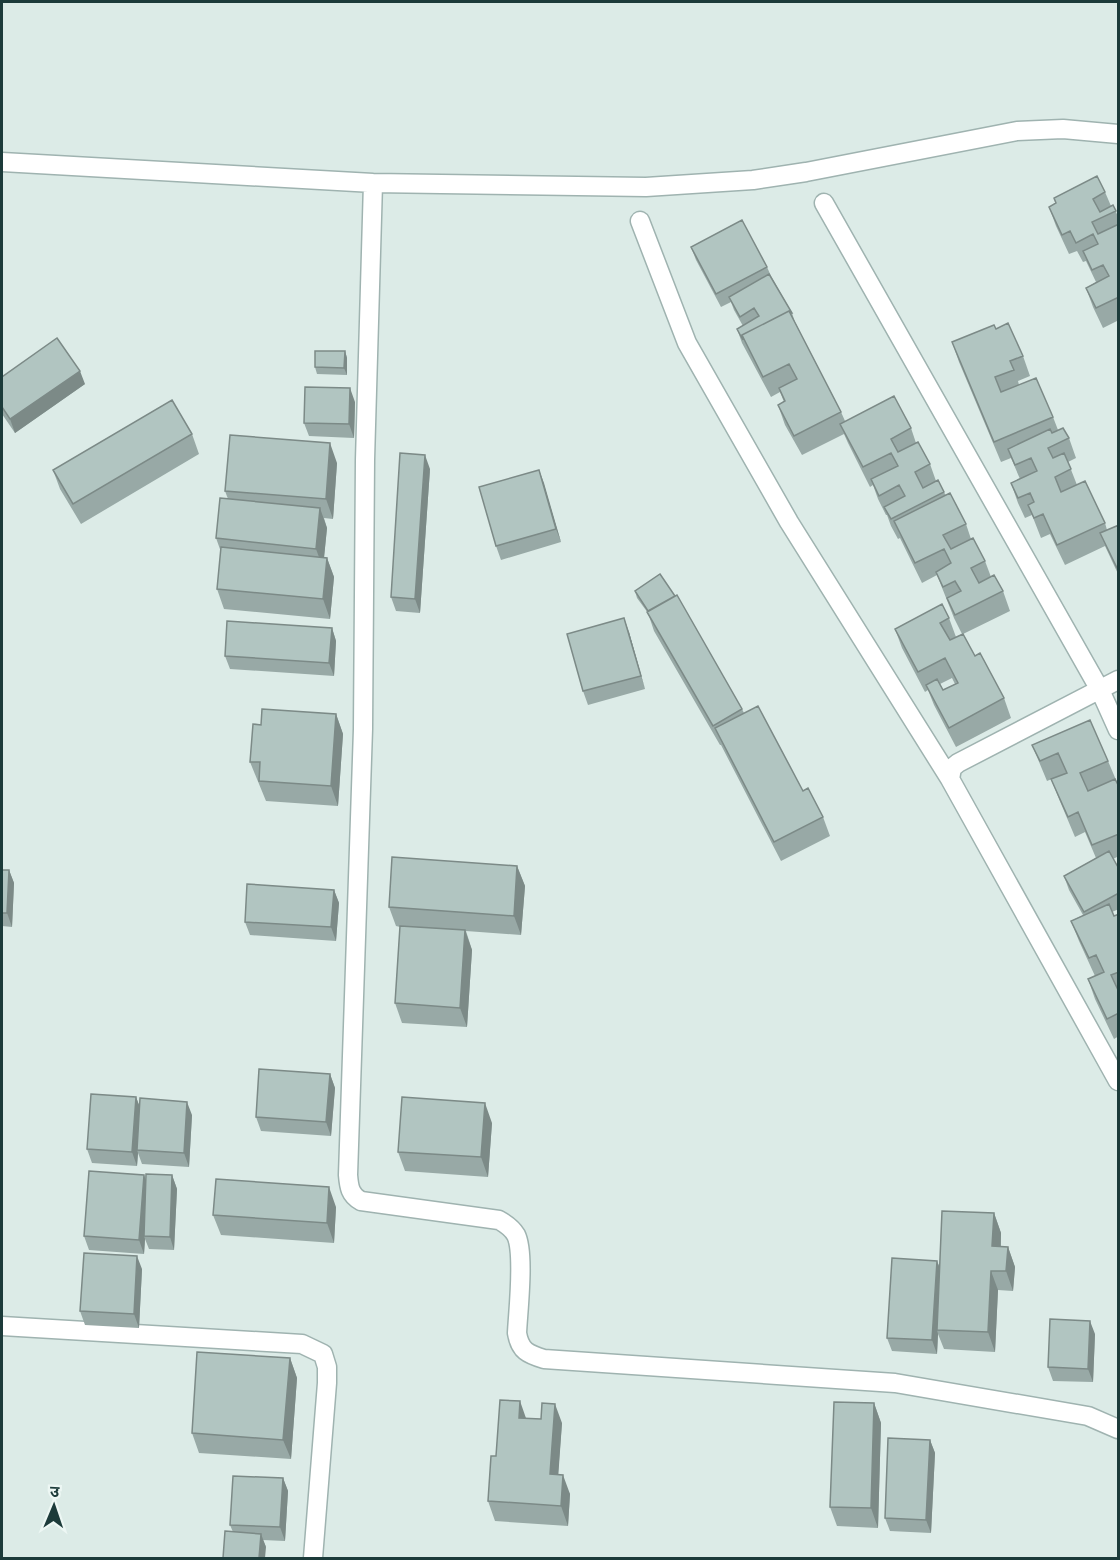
<svg xmlns="http://www.w3.org/2000/svg" width="1120" height="1560" font-family="'IBM Plex Sans','Noto Sans Devanagari',sans-serif">
<style>
.lines{fill:none;stroke-linecap:round;stroke-linejoin:round}
.minor-casing{stroke:#9fb3b0;stroke-width:21}
.minor{stroke:#fff;stroke-width:18}
.wall{fill:#98a9a6;fill-rule:evenodd}
.shaded-wall{fill:#7c8a87}
.building{fill:#b1c5c1;stroke:#7c8a87;stroke-width:1.5}
</style>
<rect width="100%" height="100%" fill="#dcebe7"/>
<g class="lines">
<g class="minor-casing">
<path id="minor" d="M2,162L373,183L646,187L753,180L806,172L1017,131L1063,129L1118,134
M373,183L365,460L363,729L348,1175C349,1187 350,1195 361,1201L499,1220C506,1224 512,1228 516,1235C525,1253 518,1311 517,1333C520,1351 528,1354 544,1359L895,1383L1088,1416L1118,1429
M824,203L1100,690L1118,730
M640,221L687,343L789,522L950,779
M1118,680L958,763L952,768L950,779L1118,1081
M2,1326L302,1344L323,1354L327,1367V1383L313,1558"/>
</g>
<use href="#minor" class="minor"/>
</g>
<path class="wall" d="M1105,192L1111,206L1113,205L1119,219V320L1103,328L1093,307L1086,288L1096,282L1086,261L1083,262L1077,251L1069,254L1056,226L1049,207L1056,203L1054,198Z
M691,247L767,267L771,276L792,313L795,322L841,412L845,421L911,428L916,443L930,464L936,481L966,524L971,539L985,561L991,577L1003,591L1010,611L963,634L975,656L1004,698L1011,718L956,747L934,705L928,690L925,692L902,648L895,629L949,618L956,637L962,634L954,618L937,575L922,583L900,538L898,539L891,526L887,515H886L878,499L873,485L870,487L848,443L844,434L802,455L785,425L778,405L784,402L780,392L771,397L742,343L737,329L743,326L734,310L731,302L721,307L696,260ZM952,678L955,684L943,690L940,684Z
M996,329L1023,356L1030,376L1018,381L1019,385L1053,417L1058,430L1069,438L1076,458L1068,462L1077,485L1105,523L1107,530L1119,525V576L1105,546L1065,565L1050,534L1041,538L1032,515L1025,518L1018,503L1011,483L1020,479L1011,458L1001,462L959,362L952,342Z
M345,351L347,358V375L317,374L315,367Z
M2,377L85,384L15,433L2,414Z
M355,402L354,438L309,436L304,423Z
M192,434L199,454L81,524L60,489L53,470Z
M337,463L333,519L324,518L327,528L324,557L327,558L334,577L330,619L224,609L217,589L221,552L216,538L228,499L225,491Z
M430,469L420,613L396,611L391,597Z
M539,470L561,542L501,560L496,546Z
M635,591L742,709L744,713L823,817L830,836L781,861L721,745H720L654,631L648,613L637,598Z
M332,628L336,641L334,676L230,669L225,656Z
M629,632L645,689L588,705L583,691Z
M336,714L343,734L338,806L266,801L250,762L261,725Z
M1032,745L1108,761L1119,787V856L1113,859L1119,869V909L1112,912L1114,916L1119,914V1036L1114,1039L1095,999L1088,979L1095,976L1079,941L1071,921L1083,915L1069,890L1064,876L1096,858L1085,832L1075,837L1059,799L1051,779L1066,773L1047,781Z
M517,866L525,886L521,935L466,931L472,950L467,1027L402,1023L395,1003L400,927L396,926L389,907Z
M2,870H9L14,883L12,927L2,926Z
M334,890L339,903L336,941L250,935L245,922Z
M330,1074L335,1088L331,1136L261,1131L256,1117Z
M136,1097L140,1108L192,1115L189,1167L142,1164L138,1153L137,1166L92,1163L87,1149Z
M492,1123L488,1177L405,1171L398,1152Z
M144,1175L146,1182L172,1175L177,1189L174,1250L149,1249L145,1239L144,1254L89,1250L84,1236Z
M336,1207L334,1243L221,1235L213,1215Z
M994,1213L1001,1233V1247H1008L1015,1267L1013,1291L998,1290L995,1352L944,1349L938,1334L937,1354L892,1351L887,1338L937,1261L940,1268Z
M142,1269L139,1328L85,1325L80,1311Z
M1095,1334L1093,1382L1053,1381L1048,1367Z
M290,1358L297,1378L291,1459L199,1453L192,1433Z
M874,1403L881,1423L878,1528L837,1526L830,1507Z
M526,1418L562,1423L558,1474L570,1494L568,1526L495,1521L488,1501L496,1456Z
M930,1440L935,1453L931,1533L890,1531L885,1518Z
M283,1478L288,1491L285,1541L263,1540L266,1547L233,1532L230,1525Z"/>
<path class="shaded-wall" d="M345,351L347,358V375L344,368Z
M80,371L85,384L15,433L10,419Z
M350,388L355,402L354,438L349,424Z
M330,443L337,463L333,519L326,499Z
M425,455L430,469L420,613L415,599Z
M539,470L544,483L561,542L556,529Z
M320,508L327,528L323,568L316,549Z
M327,558L334,577L330,619L323,599Z
M624,618L629,632L645,689L641,676Z
M332,628L336,641L334,676L329,663Z
M336,714L343,734L338,806L331,786Z
M517,866L525,886L521,935L514,916Z
M9,870L14,883L12,927L7,913Z
M334,890L339,903L336,941L331,927Z
M465,930L472,950L467,1027L460,1008Z
M330,1074L335,1088L331,1136L326,1122Z
M136,1097L141,1110L137,1150L138,1153L137,1166L132,1152Z
M187,1102L192,1115L189,1167L184,1153Z
M485,1103L492,1123L488,1177L481,1157Z
M144,1175L149,1189L144,1236L145,1239L144,1254L139,1240Z
M172,1175L177,1189L174,1250L170,1237Z
M329,1187L336,1207L334,1243L327,1223Z
M994,1213L1001,1233L1000,1266L992,1246Z
M1008,1247L1015,1267L1013,1291L1006,1271Z
M137,1256L142,1269L139,1328L134,1314Z
M937,1261L942,1274L937,1330L938,1334L937,1354L932,1340Z
M991,1271L998,1290L995,1352L988,1332Z
M1090,1321L1095,1334L1093,1382L1088,1369Z
M290,1358L297,1378L291,1459L283,1440Z
M520,1401L527,1421L519,1418Z
M874,1403L881,1423L878,1528L871,1508Z
M555,1404L562,1423L557,1493L550,1474Z
M930,1440L935,1453L931,1533L926,1520Z
M563,1475L570,1494L568,1526L561,1506Z
M283,1478L288,1491L285,1541L280,1527Z
M261,1534L266,1547L265,1558H259Z"/>
<path class="building" d="M1097,176L1105,192L1093,199L1100,212L1113,205L1116,211L1092,222L1098,234L1119,224V297L1096,308L1086,288L1109,276L1103,265L1092,270L1083,251L1098,244L1093,234L1076,243L1070,231L1062,235L1049,207L1056,203L1054,198Z
M742,220L767,267L716,294L691,247Z
M769,274L792,313H791L789,311L742,335L743,340L737,329L759,316L754,308L740,317L729,297Z
M789,311L841,412L794,436L778,405L785,401L779,388L797,379L789,364L763,377L742,335Z
M1008,323L1023,356L1010,361L1014,370L995,377L1001,392L1036,378L1053,417L994,442L952,342L994,325L996,329Z
M57,338L80,371L10,419L2,407V377Z
M315,351H345L344,368L315,367Z
M305,387L350,388L349,424L304,423Z
M894,396L911,428L891,439L898,452L918,442L930,464L915,472L923,488L938,480L944,492L891,519L884,507L905,496L899,485L879,496L871,479L898,466L891,453L863,467L840,424Z
M172,400L192,434L73,504L53,470Z
M1063,428L1069,438L1048,448L1053,458L1064,453L1071,469L1055,477L1061,492L1085,481L1105,523L1057,545L1043,514L1034,518L1028,505L1034,502L1030,493L1018,498L1011,483L1037,471L1031,458L1015,465L1008,449L1050,429L1052,433Z
M230,435L330,443L326,499L225,491Z
M400,453L425,455L415,599L391,597Z
M539,470L556,529L496,546L479,487Z
M950,493L966,524L943,535L951,549L973,538L985,561L971,568L979,583L994,575L1003,591L955,615L947,598L961,591L955,581L943,587L936,572L951,563L944,549L915,563L894,521Z
M220,498L320,508L316,549L216,538Z
M1119,525V572L1100,533Z
M221,547L327,558L323,599L217,589Z
M660,574L675,596L648,611L635,591Z
M677,595L742,709L713,726L647,612Z
M942,604L949,618L940,623L950,640L963,634L975,656L980,653L1004,698L949,728L926,685L937,679L943,690L958,683L945,658L918,672L895,629Z
M624,618L641,676L583,691L567,634Z
M227,621L332,628L329,663L225,656Z
M758,706L803,791L808,788L823,817L774,842L715,728Z
M262,709L336,714L331,786L259,781L260,762H250L253,724L261,725Z
M1090,720L1108,761L1080,773L1088,791L1115,779L1119,787V834L1092,845L1078,812L1068,817L1051,779L1067,773L1058,753L1040,761L1032,745Z
M1109,851L1119,869V893L1084,912L1064,876Z
M392,857L517,866L514,916L389,907Z
M2,870H9L7,913H2Z
M247,884L334,890L331,927L245,922Z
M1109,904L1114,916L1119,914V972L1111,975L1118,990L1119,989V1013L1107,1019L1088,979L1104,972L1096,955L1089,958L1071,921Z
M400,926L465,930L460,1008L395,1003Z
M259,1069L330,1074L326,1122L256,1117Z
M91,1094L136,1097L132,1152L87,1149Z
M402,1097L485,1103L481,1157L398,1152Z
M140,1098L187,1102L184,1153L137,1150Z
M89,1171L144,1175L139,1240L84,1236Z
M146,1174L172,1175L170,1237L144,1236Z
M216,1179L329,1187L327,1223L213,1215Z
M942,1211L994,1213L992,1246L1008,1247L1006,1271H991L988,1332L937,1330Z
M84,1253L137,1256L134,1314L80,1311Z
M892,1258L937,1261L932,1340L887,1338Z
M1050,1319L1090,1321L1088,1369L1048,1367Z
M197,1352L290,1358L283,1440L192,1433Z
M500,1400L520,1401L519,1418L541,1419L542,1403L555,1404L550,1474L563,1475L561,1506L488,1501L491,1456H496Z
M834,1402L874,1403L871,1508L830,1507Z
M888,1438L930,1440L926,1520L885,1518Z
M233,1476L283,1478L280,1527L230,1525Z
M225,1531L261,1534L259,1558H223Z"/>
<rect width="1120" height="1560" fill="none" stroke="#1c3b3a" stroke-width="6"/>
<g transform="translate(54 1506) rotate(2)" stroke="#edf7f4" stroke-width="4.5" paint-order="stroke">
<path d="M0-4.5L10 22L0 15L-10 22Z" fill="#1c3b3a"/>
<text y="-9" font-size="16" font-weight="bold" text-anchor="middle" fill="#1c3b3a">उ</text>
</g>
</svg>
